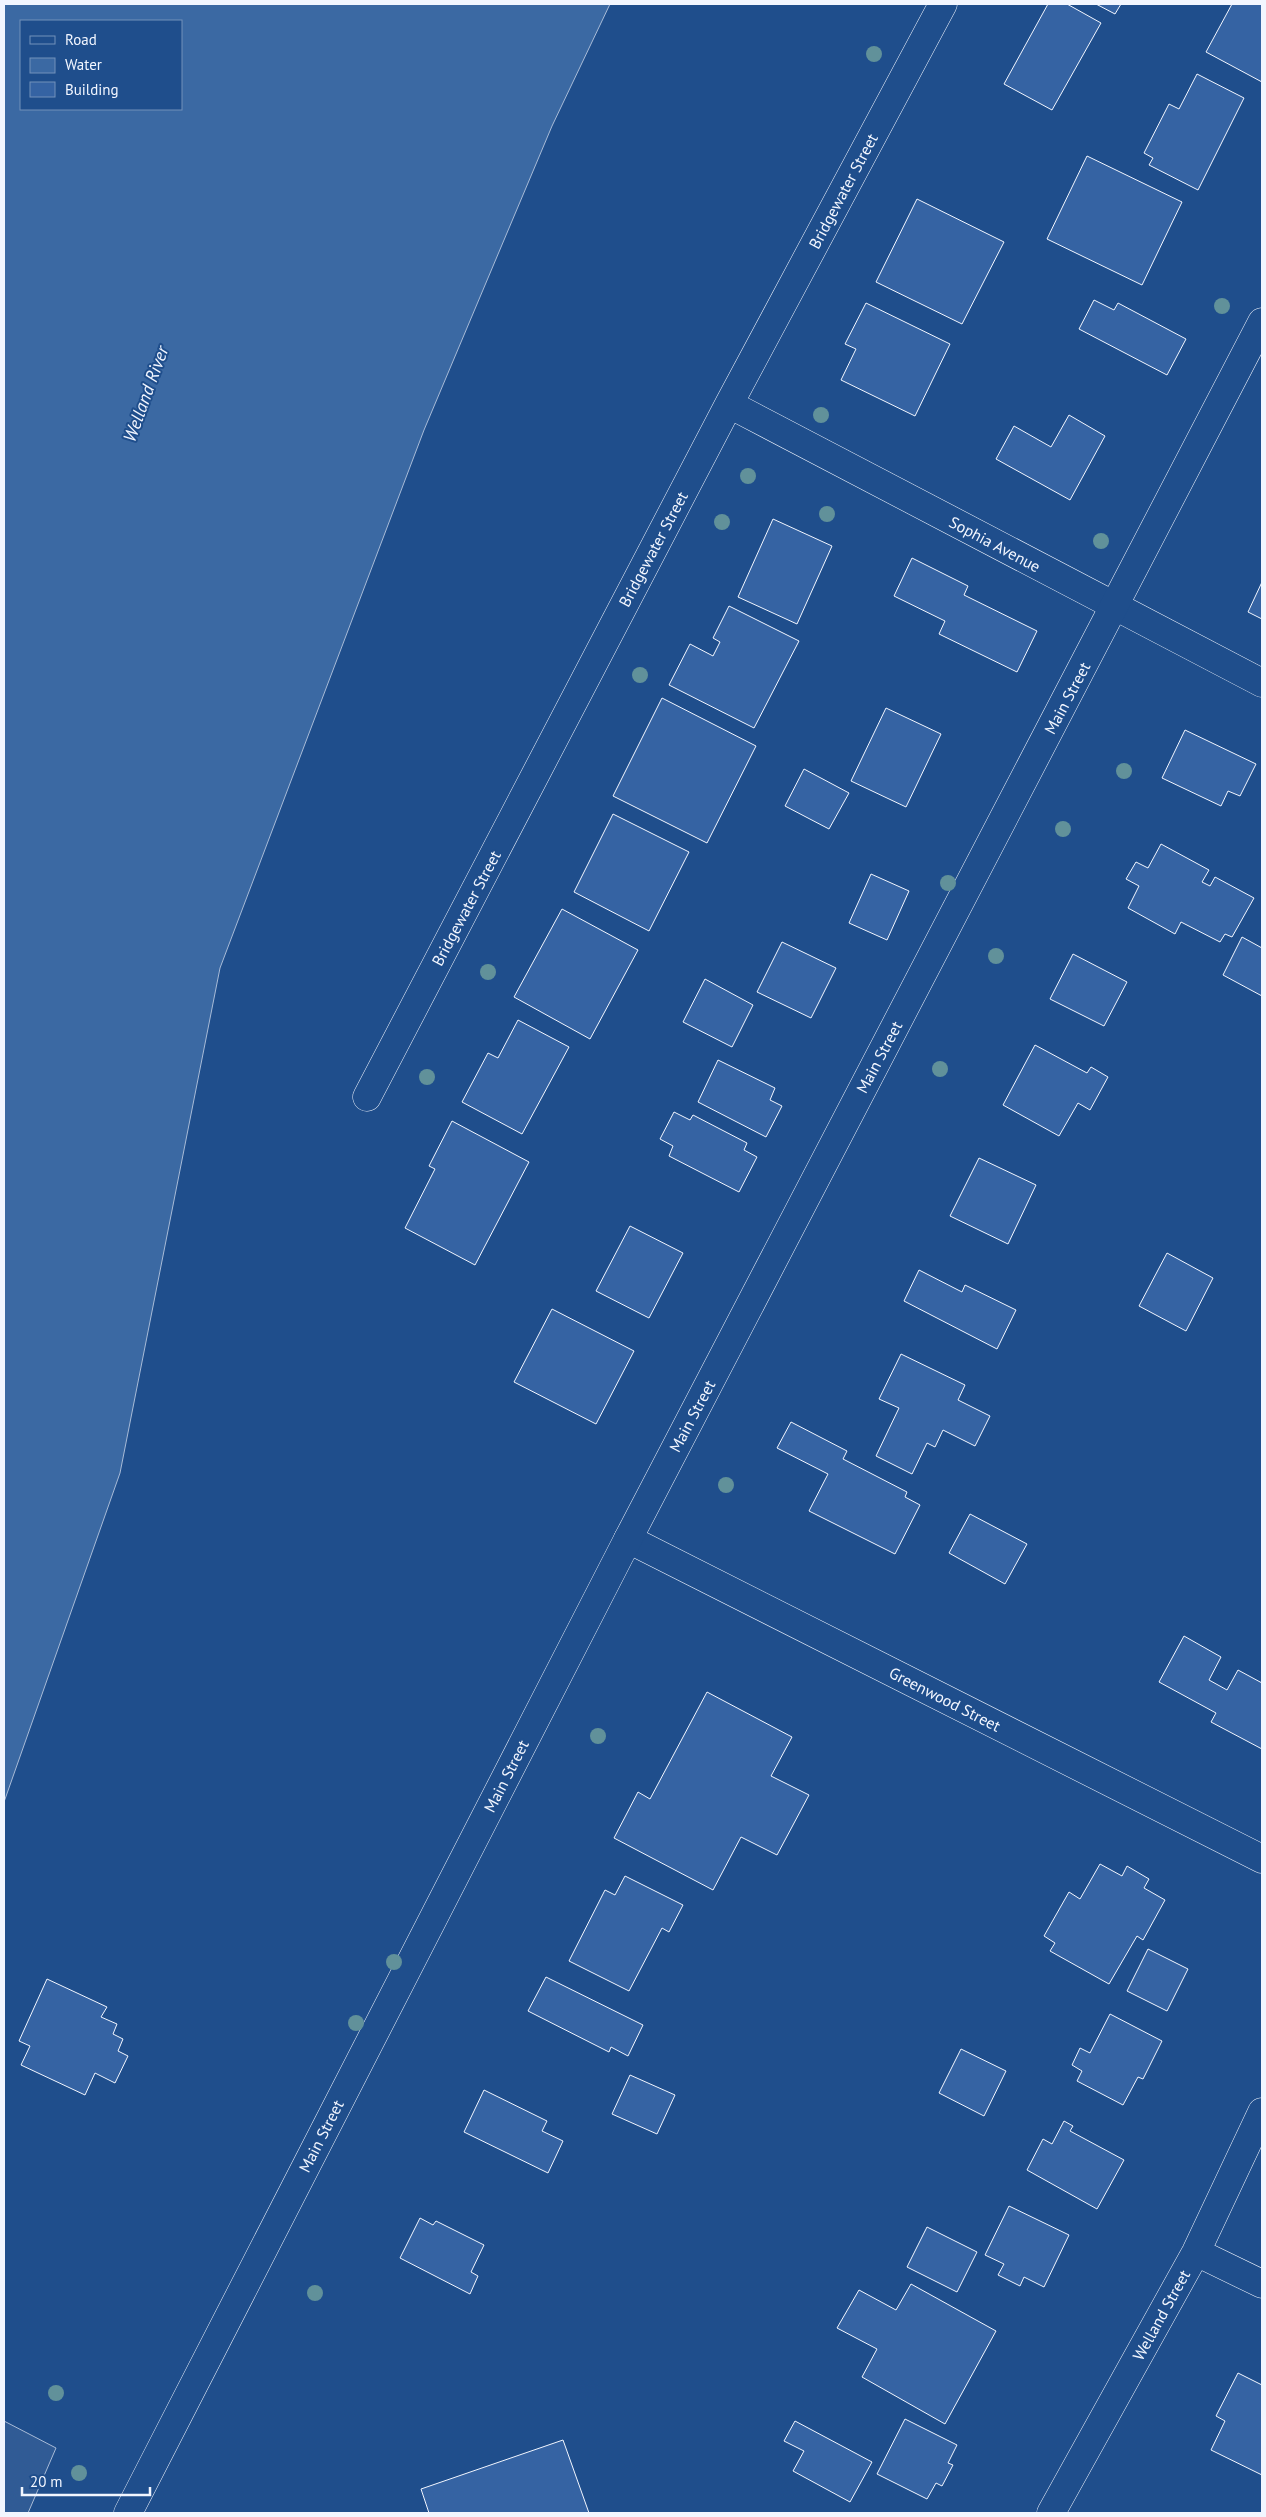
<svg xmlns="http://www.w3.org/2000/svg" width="1266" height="2517" font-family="'PT Sans',sans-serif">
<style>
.parking{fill:#305b95;stroke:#a8bbd7}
.water{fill:#3b69a3;stroke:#a8bbd7;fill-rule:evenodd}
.building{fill:#3563a3;stroke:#f2f6ff}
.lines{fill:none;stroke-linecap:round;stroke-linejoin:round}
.minor-casing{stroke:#f2f6ff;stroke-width:29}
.major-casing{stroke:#f2f6ff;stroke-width:29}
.minor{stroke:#1f4e8c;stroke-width:28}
.major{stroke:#1f4e8c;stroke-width:28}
.tree{fill:#61919a}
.labels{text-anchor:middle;stroke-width:4;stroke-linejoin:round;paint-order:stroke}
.street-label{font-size:16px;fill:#f2f6ff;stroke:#1f4e8c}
.water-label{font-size:18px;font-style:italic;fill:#f2f6ff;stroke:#1f4e8c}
</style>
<rect width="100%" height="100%" fill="#1f4e8c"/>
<path class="parking" d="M4,2421L56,2448L28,2513H4Z"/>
<path class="water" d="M4,4H610L552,126L424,430L220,968L120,1473L4,1802ZM21,21H181V109H21Z"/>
<path class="building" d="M1048,4H1067L1101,23L1052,110L1004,84Z
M1096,4H1121L1115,14Z
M1232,4H1262V82L1206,52Z
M1197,74L1244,98L1198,190L1149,165L1153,158L1144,153L1169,104L1179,109Z
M1087,156L1182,202L1142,285L1047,239Z
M917,199L1004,242L962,324L876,282Z
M1094,300L1114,310L1118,303L1186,339L1167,375L1079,329Z
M866,303L950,344L915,416L841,380L856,349L845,344Z
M1069,415L1105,436L1070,500L996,459L1014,426L1051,447Z
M773,519L832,546L797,624L738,597Z
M912,558L968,586L964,595L1037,631L1017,672L939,634L945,621L894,596Z
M1262,582V619L1248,612Z
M729,606L799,641L754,728L669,685L690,644L713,656L720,642L713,638Z
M662,698L756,746L707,843L613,796Z
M886,708L941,734L906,807L851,781Z
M1185,730L1256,764L1240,796L1228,791L1221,806L1162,778Z
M804,769L849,793L829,829L785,806Z
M613,814L689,852L649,931L574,892Z
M1161,844L1209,870L1202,882L1210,886L1215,877L1254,898L1232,937L1225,934L1220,942L1181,922L1175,934L1128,908L1139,886L1126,879L1136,862L1148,868Z
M871,874L909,891L887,940L849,923Z
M562,909L638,950L590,1039L514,997Z
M1242,937L1262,948V996L1223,975Z
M782,942L836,968L811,1018L757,992Z
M1073,954L1127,982L1104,1026L1050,999Z
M705,979L753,1005L732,1047L683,1022Z
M518,1020L569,1047L522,1134L462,1102L488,1053L498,1058Z
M1035,1045L1087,1073L1091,1067L1108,1077L1090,1110L1078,1103L1059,1136L1003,1105Z
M718,1060L775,1088L770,1100L782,1106L766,1137L698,1102Z
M674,1112L690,1120L693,1115L747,1143L744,1150L757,1157L739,1192L669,1156L673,1146L660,1139Z
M452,1121L529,1162L475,1265L405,1228L435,1169L429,1166Z
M979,1158L1036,1185L1008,1244L950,1216Z
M630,1226L683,1253L649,1318L596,1291Z
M1167,1253L1213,1278L1186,1331L1139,1306Z
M919,1270L962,1292L965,1285L1016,1310L997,1349L904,1301Z
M552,1309L634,1351L596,1424L514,1382Z
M901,1354L965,1385L958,1400L990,1416L975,1446L943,1430L935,1447L927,1443L912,1474L876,1456L899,1408L879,1399Z
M791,1422L847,1451L843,1459L907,1492L905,1497L920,1505L895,1554L809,1511L828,1474L777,1448Z
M970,1514L1027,1544L1005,1584L949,1553Z
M1184,1636L1221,1657L1209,1680L1227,1690L1238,1670L1262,1683V1749L1211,1722L1216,1713L1159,1682Z
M707,1692L792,1737L771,1776L809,1795L777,1855L741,1837L713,1890L614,1838L638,1792L650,1799Z
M1100,1864L1122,1876L1127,1866L1149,1879L1144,1888L1165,1900L1143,1940L1137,1936L1109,1984L1050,1951L1055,1943L1044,1936L1069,1892L1080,1899Z
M625,1876L683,1905L669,1932L662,1928L629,1991L569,1961L605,1890L615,1895Z
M1148,1949L1188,1969L1167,2011L1127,1991Z
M546,1977L643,2025L628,2056L611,2047L609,2052L528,2011Z
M47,1979L107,2007L101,2017L117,2024L113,2034L123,2039L118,2051L128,2056L115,2083L95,2073L85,2095L21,2065L30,2046L19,2041Z
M1110,2014L1162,2041L1143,2079L1138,2077L1123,2105L1077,2081L1082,2071L1072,2065L1080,2048L1090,2053Z
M961,2049L1006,2071L984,2116L939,2093Z
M630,2075L675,2095L657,2134L612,2114Z
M484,2090L547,2121L542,2131L563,2141L548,2173L464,2132Z
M1064,2121L1073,2126L1070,2131L1124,2160L1097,2209L1027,2170L1043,2139L1052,2144Z
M1009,2206L1069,2235L1044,2287L1024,2277L1020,2286L998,2275L1004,2264L985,2255Z
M420,2218L433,2225L436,2221L484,2245L471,2272L478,2276L470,2294L400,2258Z
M927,2227L977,2252L957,2292L907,2267Z
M911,2284L996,2331L945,2424L862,2377L877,2349L837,2328L859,2290L896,2310Z
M1238,2373L1262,2385V2475L1211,2450L1225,2421L1216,2416Z
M905,2419L957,2445L948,2463L953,2465L942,2486L936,2483L927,2499L877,2474Z
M795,2421L872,2462L850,2502L793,2471L804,2451L784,2441Z
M563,2440L589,2513H429L421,2489Z"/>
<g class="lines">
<g class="minor-casing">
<path id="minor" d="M729,404L1262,683
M367,1097L729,404L943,4
M628,1539L1262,1859
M1196,2252L1262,2284
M1051,2513L1196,2252L1262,2112"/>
</g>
<g class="major-casing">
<path id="major" d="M128,2513L628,1539L1262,322"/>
</g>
<use href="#minor" class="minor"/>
<use href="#major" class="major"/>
</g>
<g class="tree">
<circle cx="874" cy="54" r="8"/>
<circle cx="1222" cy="306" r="8"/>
<circle cx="821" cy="415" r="8"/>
<circle cx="748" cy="476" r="8"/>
<circle cx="827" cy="514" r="8"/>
<circle cx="722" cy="522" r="8"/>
<circle cx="1101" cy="541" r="8"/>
<circle cx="640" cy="675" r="8"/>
<circle cx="1124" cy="771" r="8"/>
<circle cx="1063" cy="829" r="8"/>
<circle cx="948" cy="883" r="8"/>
<circle cx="996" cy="956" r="8"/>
<circle cx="488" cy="972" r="8"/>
<circle cx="940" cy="1069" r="8"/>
<circle cx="427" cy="1077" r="8"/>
<circle cx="726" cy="1485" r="8"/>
<circle cx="598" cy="1736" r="8"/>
<circle cx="394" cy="1962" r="8"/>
<circle cx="356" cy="2023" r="8"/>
<circle cx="315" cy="2293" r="8"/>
<circle cx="56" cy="2393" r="8"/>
<circle cx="79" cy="2473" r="8"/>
</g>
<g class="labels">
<g class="street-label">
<text transform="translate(843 191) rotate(-62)" y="6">Bridgewater Street</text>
<text transform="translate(995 544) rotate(28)" y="6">Sophia Avenue</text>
<text transform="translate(653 549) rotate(-62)" y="6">Bridgewater Street</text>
<text transform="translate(1067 698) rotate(-62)" y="6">Main Street</text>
<text transform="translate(466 908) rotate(-62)" y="6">Bridgewater Street</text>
<text transform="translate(879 1057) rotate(-62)" y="6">Main Street</text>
<text transform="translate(692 1416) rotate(-62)" y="6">Main Street</text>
<text transform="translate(945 1699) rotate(27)" y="6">Greenwood Street</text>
<text transform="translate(506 1776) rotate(-63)" y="6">Main Street</text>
<text transform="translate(321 2136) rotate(-63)" y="6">Main Street</text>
<text transform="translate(1161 2315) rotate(-61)" y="6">Welland Street</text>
</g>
<g class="water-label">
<text transform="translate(146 394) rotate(-70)" y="6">Welland River</text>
</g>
</g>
<rect width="1266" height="2517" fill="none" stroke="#f2f6ff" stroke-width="10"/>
<rect x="20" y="20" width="162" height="90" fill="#1f4e8c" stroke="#7391ba"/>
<rect x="30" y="36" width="25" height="8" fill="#1f4e8c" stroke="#7391ba"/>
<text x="65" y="45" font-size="15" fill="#f2f6ff">Road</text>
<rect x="30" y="58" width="25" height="15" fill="#3b69a3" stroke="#7391ba"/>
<text x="65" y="70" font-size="15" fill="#f2f6ff">Water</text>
<rect x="30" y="82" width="25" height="15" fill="#3563a3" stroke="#7391ba"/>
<text x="65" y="95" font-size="15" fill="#f2f6ff">Building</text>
<path d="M22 2487v8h128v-8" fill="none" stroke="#f2f6ff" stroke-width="2.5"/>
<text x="30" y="2487" font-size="15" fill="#f2f6ff" stroke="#1f4e8c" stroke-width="4" paint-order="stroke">20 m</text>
</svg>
